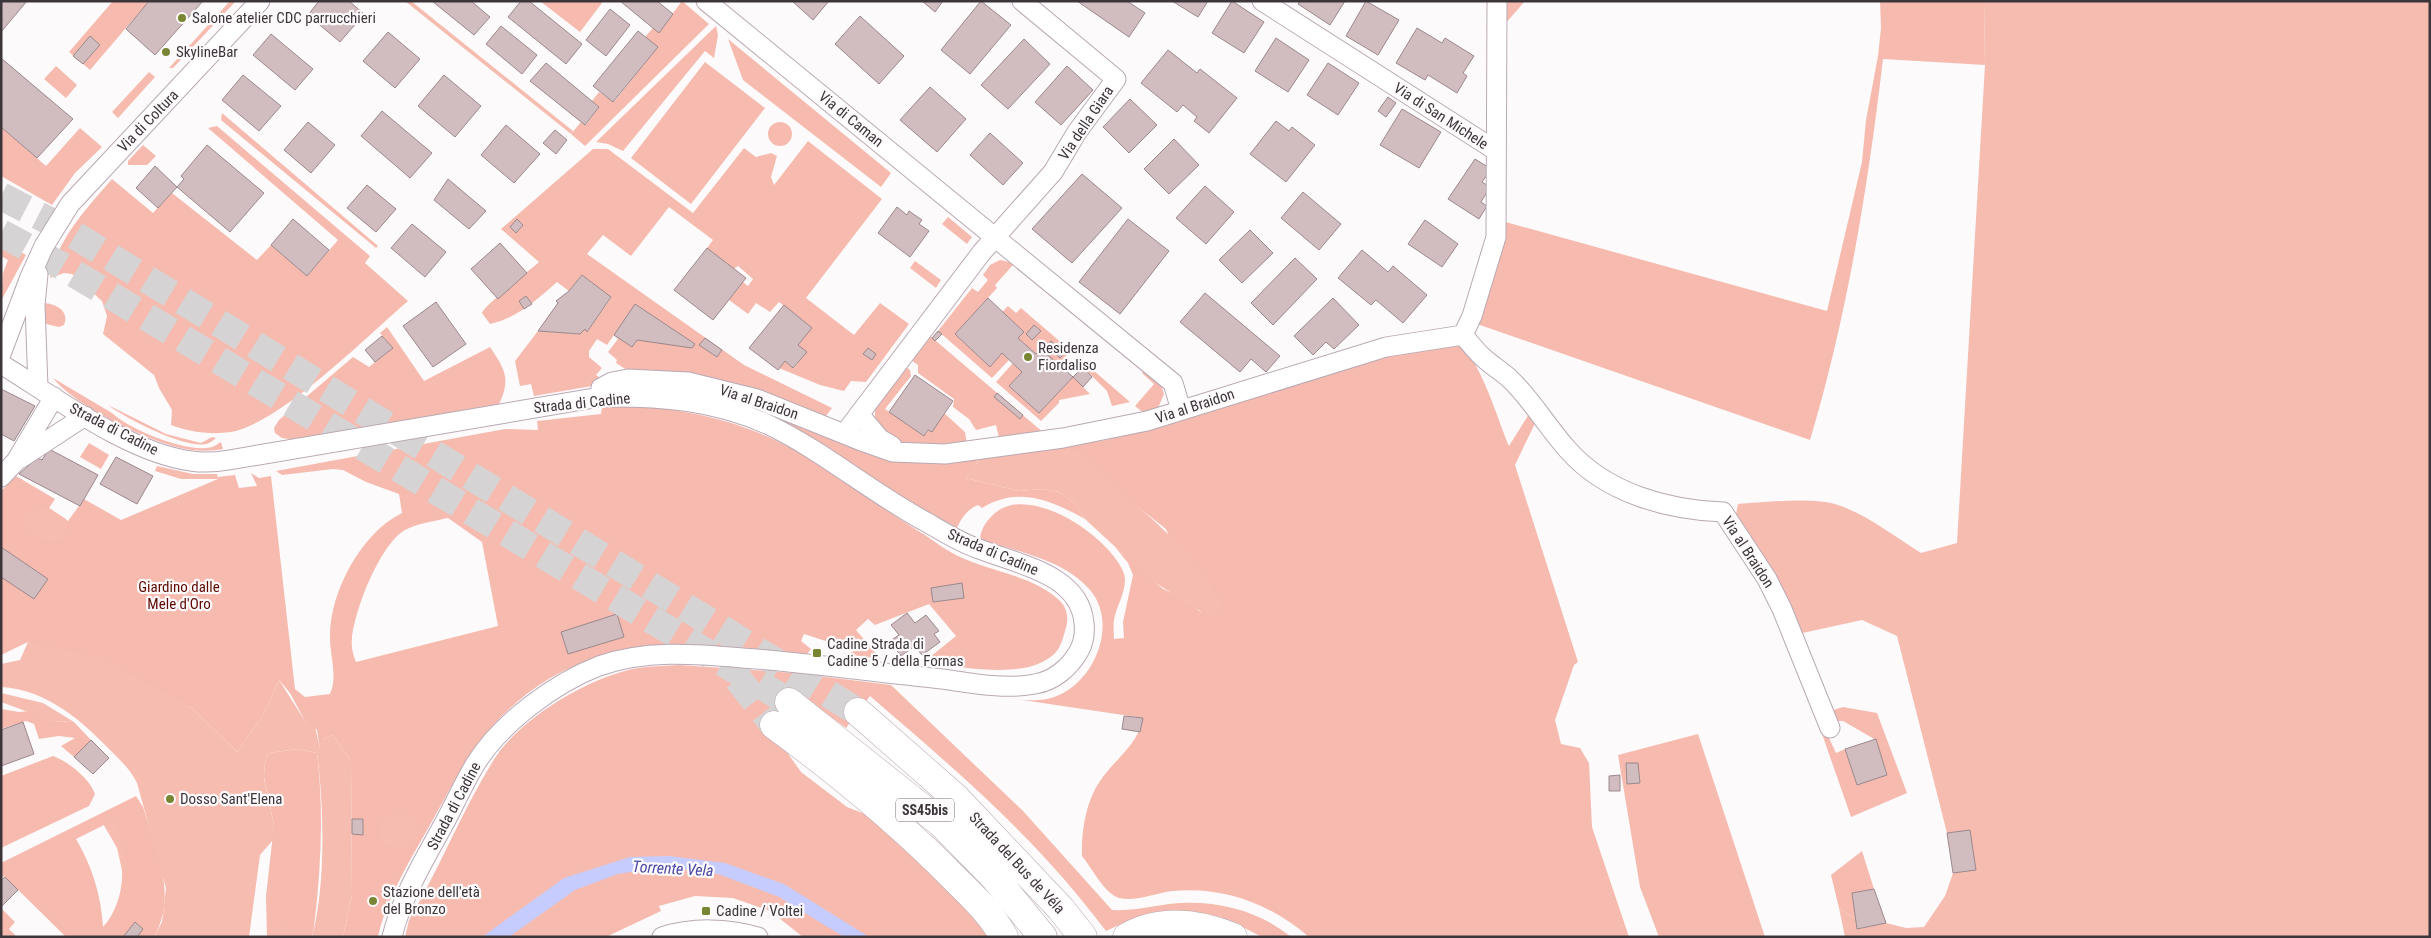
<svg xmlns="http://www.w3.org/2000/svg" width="2431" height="938" font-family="'Roboto Condensed',sans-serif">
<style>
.green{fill:#f6bbae;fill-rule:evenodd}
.forest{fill:#f6bcb0}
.water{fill:#c6ccfe}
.building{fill:#d1bcc0;stroke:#9b888c}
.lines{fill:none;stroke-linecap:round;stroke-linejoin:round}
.highway-tunnel{stroke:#d6d3d5;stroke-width:28;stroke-dasharray:28 14;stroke-linecap:butt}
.minor-casing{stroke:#b9a9b4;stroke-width:21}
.highway-casing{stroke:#b9a9b4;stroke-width:29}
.minor{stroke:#fff;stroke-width:19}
.highway{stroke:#fff;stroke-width:28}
.poi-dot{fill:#788532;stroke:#fdfafc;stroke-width:2}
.labels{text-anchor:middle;stroke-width:4.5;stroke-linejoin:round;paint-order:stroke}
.shield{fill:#fdfafc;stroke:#767175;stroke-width:1}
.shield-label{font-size:14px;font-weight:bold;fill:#3c363b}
.poi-label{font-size:15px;fill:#3c363b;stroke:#fdfafc;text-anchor:start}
.street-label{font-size:15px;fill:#3c363b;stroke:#fdfafc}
.park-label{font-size:15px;fill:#5d0900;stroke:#fdfafc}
.water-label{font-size:16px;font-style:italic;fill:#4948a6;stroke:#fdfafc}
</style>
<rect width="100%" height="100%" fill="#fdfafc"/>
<path class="green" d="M113,1H149L90,70L69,52Z
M230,1H236L173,68H169Z
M540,1H600L602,3L580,32Z
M682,1L709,24L585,146L571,134L581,122L586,125L599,107L592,101L599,92L614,102L657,48L645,37L653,28L659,32Z
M1504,1H1525L1505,24Z
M1880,1H1984L1985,65L1883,59C1868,187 1847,317 1810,440L1477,324L1502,221L1827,311L1862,162L1866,120L1878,56L1881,28Z
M716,26L718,35L714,58L705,51L623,151L608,144L596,142Z
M728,39L891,173L881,187L743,80Z
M705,62L765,108L691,204L631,158Z
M56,66L77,85L66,98L44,79Z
M149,72L155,77L118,118L112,112Z
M222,113L378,246L376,248L221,120Z
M768 134a12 12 0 1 1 24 0a12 12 0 1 1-24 0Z
M217,126L370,256L365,263L408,301C367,336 281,423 231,432C211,435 189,432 171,425L172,410L159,388L154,375L103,334L107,316L102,301L72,274L64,273L50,278C57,239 87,208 112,179L153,213L172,193L257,260L271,245L307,276L338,240L208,128Z
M1,127L46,166L80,128L102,147L75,173L52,205L1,176Z
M808,141L882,199L806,298L854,335L880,303L909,324L866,382L851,381L844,391L820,385L779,368L785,361L794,368L806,352L798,345L811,328L779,302L770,312L756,303L748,314L729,300L743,282L748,286L753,279L738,266L734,269L707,248L713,240L669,207L631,256L603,235L587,254L744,365L832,408L823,420L633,374L616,363L617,360L608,352L618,339L614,335L607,345L597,339L589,351V357L602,368L596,375L603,380L592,386L534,396L531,384L520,386L515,361L538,331L580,334L585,329L587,332L611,298L582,275L569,291L557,282C535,301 519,317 490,324L482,313C485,305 529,271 539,262L501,229L593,149H608L693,213L744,148L756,157L771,153L777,156L771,177L774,185Z
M143,145L156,156L147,165H128V161Z
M948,217L972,237L967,244L942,224Z
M1,241L26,255L1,301L3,273L8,260L1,256Z
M1000,260L1014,263L1022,273L1013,265L995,285L997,288L955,334L990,366L1002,353L1009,360L992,378L938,331L972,288L978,292L988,280L983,275L990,265Z
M915,261L941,280L936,288L910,268Z
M44,303C55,304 70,310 64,325L59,327L46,324Z
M1008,306L1016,313L1021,308L1071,351L1058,364L1041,349L1036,354L1018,338L1024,332L1002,312Z
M387,327L424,381L490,347C505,369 511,379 499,404L296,440L282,438L275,433L274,428L279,420L353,357L369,367L392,348L380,333Z
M929,335L1044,433L1000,442L996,425L976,430L969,419L953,407L954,399L918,373V365L911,360Z
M1458,344C1479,355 1499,423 1509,446L1529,414L1538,417L1515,465L1578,662L1574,665L1555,720L1561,744L1580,748L1589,763L1592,827L1629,937H1309C1270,904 1225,886 1172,891C1157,893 1135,902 1119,898C1104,893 1092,868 1082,856C1081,832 1086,801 1100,781C1114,760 1138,745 1143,718L1009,698C1024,700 1040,702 1054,697C1094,684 1119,624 1090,590C1064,559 1017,552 980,539C981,528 987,520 995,513C1030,483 1108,536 1123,571C1130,587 1116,605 1114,620C1113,626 1114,633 1114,639L1124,638L1123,622L1133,575L1128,563L1115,547L1163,589L1180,597L1201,612L1166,529L1061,446L1101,441L1166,426L1237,398L1389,351Z
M1013,363L1022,372L1009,386L1039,413L1073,377L1090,394L1059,400V403L1041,421L996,382Z
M1086,364L1130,402L1112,406L1107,391L1083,367Z
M906,367L910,370L911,376L885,409L924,436L944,413L965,432L967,444L915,449L894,441L875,421V409Z
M1144,370L1161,385L1164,394L1158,408L1145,414L1135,406L1154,384L1142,373Z
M53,378L112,413C128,429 183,451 206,448C212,448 216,445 221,442L223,449C213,451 203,451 192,450C156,446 76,407 53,378Z
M108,405L166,434L201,443L212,437L216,438C213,441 210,443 206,444C185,449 125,418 108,405Z
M618,406C683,407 747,421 803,455C842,480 880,507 920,532C933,540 945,550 958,556C988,571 1035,576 1059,600C1068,608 1069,620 1065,631C1063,638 1061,646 1056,652C1030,680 970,668 936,664L930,657L956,636L929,604L875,625L868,619L856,630L881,659L844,654L853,652V646L838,645L804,634L801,641L811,649L807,654C677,640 569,628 479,742C462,764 450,790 436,814C416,851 387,895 378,937H343L352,895L351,761L333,735L324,739L320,749L317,730L305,721L290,693L279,680L263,715L237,752L191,707L28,642L1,655V491L16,476L55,499L49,508L68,521L84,499L121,520L218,479V477L235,475L239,488L257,486L251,473L259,478L271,476L295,689L305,697L330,694C338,676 330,657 330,638C329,593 361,533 402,513L399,494L366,482L343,470L333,469L282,475L276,471L505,429L538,430L537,421L601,414L602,407ZM448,518L482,542L498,626L356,662C353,655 351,647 352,639C354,611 381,541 407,529C419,523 435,521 448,518ZM962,584L963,598L933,602L932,588Z
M764,411L855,446L982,456L965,478L1019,491L1043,489L1059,492L1075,503L1085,519C1051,500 1018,486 982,508L978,505C968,509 961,518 957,528L910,502Z
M89,443L109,455L101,469L80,457Z
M679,665L795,673L891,685L1023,811L1112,910C1131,911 1149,907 1169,904C1212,899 1257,909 1291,937C1282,937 1268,938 1260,936C1250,931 1240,925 1229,921C1182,903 1150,910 1106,931C1092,913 1078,895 1063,878C1005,811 937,754 870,696L846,728L796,691L784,748L801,772L847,807L875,818L997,937H803L770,911L733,898L695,896L659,906L661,911L606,937H405L409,920C440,868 462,810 495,758C521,718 590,676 638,668C651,666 666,666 679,665Z
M1806,688L1836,753L1845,749L1857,784L1887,774L1876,740L1843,721H1831L1827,712L1843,707L1877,713L1907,793L1851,817Z
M1,709L19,712L29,711L53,721L74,722L91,740L74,757L61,746L75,738L59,736L39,739L34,724L26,721L1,729Z
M1698,734L1765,937H1659L1640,887L1618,755Z
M297,749L317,753C324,811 321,869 314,927L312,937H267L266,896L274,825L264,777L265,762L269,753Z
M53,756C68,761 90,779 95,794L89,806L1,848V776Z
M136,796L143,807C156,850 178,894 154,937H66L4,876L1,878V863ZM104,825C108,833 115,841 118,849C127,874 121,907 103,927C101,895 92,866 76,839Z
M1862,851L1874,889L1852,893L1856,919L1839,908L1831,875Z
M1,908L15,922L9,929L17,937H1Z"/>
<path class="forest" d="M405,1H411L573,131L571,134Z
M1984,1H2430V937H1845L1839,908L1856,919L1858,929L1886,923L1906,928L1924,927L1945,896L1953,873L1975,870L1947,833L1897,636L1862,620L1798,634L1735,519L1738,504C1765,502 1814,497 1838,505C1868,515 1895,537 1921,553L1957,543L1985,65Z
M1061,446C1085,450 1104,475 1121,491C1159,526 1203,560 1223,609L1212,616L1192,607L1150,579L1085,519L1075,503L1059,492L1043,489L1019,491L965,478L972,466L976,464L982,456Z
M157,466L193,474H217L218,479H181L155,471Z
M41,508H49L66,519L67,532L61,540C43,544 33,536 24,522V514Z
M28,642L101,658L191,707L237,752L263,715L279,680L305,721L314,723L320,748L324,739L333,735L351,761L352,895L343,937H312C326,885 324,806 317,753L297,749L269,753L265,762L264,778L274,825L273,840L260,855L249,937H154L162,922L166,888L137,783C131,770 121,761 111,751C80,719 47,690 1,687V664L20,660Z
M1,693L43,703L74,722L53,721L1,702Z
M400,814L414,818L418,827V837C406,853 394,851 380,839V830L384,818Z
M115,820L127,864L126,868L122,870L117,848L104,825Z
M286,927L304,937H271L278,928Z"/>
<path class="water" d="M669,856L725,863L784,884L869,937H844L779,897L718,874L682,869H649L618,874L575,890L509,937H482L564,878L630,857Z"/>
<path class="building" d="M1,1H27L1,32Z
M149,1H203L155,55L126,29Z
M319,1H349L364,14L340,42L308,15Z
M432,1H471L490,17L474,35Z
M521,1H529L582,44L566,64L508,17Z
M620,1H657L673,14L659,33Z
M792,1H829L813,20Z
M922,1H943L935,12Z
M981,1L1011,25L970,74L941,50Z
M1077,1H1127L1145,13L1129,37Z
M1172,1H1208L1198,17Z
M1232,1L1264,22L1244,53L1212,33Z
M1300,1H1345L1330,25L1298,4Z
M1366,1L1399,20L1378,55L1346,36Z
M610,9L630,25L606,56L586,40Z
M860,16L904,56L879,84L835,44Z
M501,26L537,55L522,74L486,44Z
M1417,28L1442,43L1445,38L1474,56L1463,73L1467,76L1457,93L1428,75L1425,80L1396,63Z
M638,31L658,47L613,102L593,86Z
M388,32L420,59L395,88L363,61Z
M271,34L313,69L295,90L253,55Z
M90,36L100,45L83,64L73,56Z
M1276,38L1309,60L1288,92L1255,71Z
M1024,39L1050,64L1008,109L981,85Z
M1168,50L1197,73L1200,69L1237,98L1209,133L1194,121L1197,117L1183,105L1177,112L1141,83Z
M1,58L73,119L37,158L1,127Z
M546,63L599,107L585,125L530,81Z
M1328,63L1359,83L1338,115L1307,95Z
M1067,66L1093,90L1061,125L1035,102Z
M243,75L281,106L259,131L222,100Z
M444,75L481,106L455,137L418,106Z
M930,87L966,119L937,152L900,120Z
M1388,97L1396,103L1386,117L1378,111Z
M1130,99L1157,125L1129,153L1103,127Z
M1402,109L1441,132L1419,168L1380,145Z
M382,111L432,153L410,178L361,136Z
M1276,121L1289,131L1292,127L1315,145L1286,182L1250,154Z
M308,122L335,145L311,173L284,150Z
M506,125L540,154L514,183L481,155Z
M555,130L567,140L556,154L543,143Z
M990,133L1023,163L1003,185L970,155Z
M1174,139L1199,165L1169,194L1144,169Z
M207,145L264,193L230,232L177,187L184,179L181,176Z
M1475,159L1491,169L1482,182L1490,187L1481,202L1487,206L1479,219L1448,199Z
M155,166L177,187L158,208L136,188Z
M1082,174L1122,208L1072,263L1032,229Z
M448,179L486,211L469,229L434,200Z
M367,185L396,209L376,232L347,208Z
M1205,186L1234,212L1206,244L1176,218Z
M1303,192L1341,224L1319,250L1281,218Z
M897,207L907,215L909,211L922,220L919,224L929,231L910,257L878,233Z
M293,219L329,250L307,276L271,245Z
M517,219L523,225L516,233L510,227Z
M1128,219L1169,251L1120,314L1079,282Z
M1425,220L1458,244L1442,267L1408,244Z
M412,224L446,252L425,277L391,248Z
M1250,230L1273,253L1242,283L1219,260Z
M500,243L527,273L498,299L471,269Z
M707,248L746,278L713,320L674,290Z
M1362,250L1388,272L1393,266L1427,295L1403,323L1376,300L1371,305L1338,278Z
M1295,258L1317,279L1273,325L1251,303Z
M582,275L611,297L587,332L585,329L580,334L538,331L558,303L556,301L569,291Z
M1205,293L1280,356L1266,372L1251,359L1240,372L1180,322Z
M526,296L532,304L524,309L519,301Z
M988,298L1024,332L1018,338L1036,354L1041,349L1073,377L1039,413L1009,386L1022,372L1002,353L990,367L955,334Z
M1333,298L1359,325L1334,349L1326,342L1313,355L1294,336Z
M436,302L466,344L433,367L403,326Z
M635,304L695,344L692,348L637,340L632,347L614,335Z
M784,305L812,328L798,345L807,352L793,368L785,361L778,370L749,348Z
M1034,325L1041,331L1032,340L1026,334Z
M938,331L942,334L935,341L932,338Z
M382,336L393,348L375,362L365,350Z
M705,338L722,350L717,357L699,345Z
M1051,341L1065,353L1060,358L1047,346Z
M868,348L876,354L872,360L863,354Z
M1083,367L1092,377L1083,387L1073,377Z
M915,375L953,401L932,432L928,430L924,436L889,412Z
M1,389L35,406L14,441L1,434Z
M997,393L1023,415L1020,419L994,397Z
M49,449L98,475L80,506L19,474L37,458L42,460Z
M116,457L153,476L137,504L100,484Z
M1,547L48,579L34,599L1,577Z
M962,583L964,598L933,602L931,588Z
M907,613L915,623L926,615L939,631L934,634L940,642L922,655L915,646L901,656L890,641L899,635L891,625Z
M617,614L624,637L568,654L561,632Z
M1124,716L1143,718L1140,732L1122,729Z
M23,722L34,754L1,766V730Z
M1876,739L1887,775L1857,785L1845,749Z
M91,740L109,758L93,774L74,757Z
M1626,763H1638L1640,783L1627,784Z
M1620,775V791H1609V776Z
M352,819H363V835L352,834Z
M1970,830L1976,870L1953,873L1947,833Z
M5,877L18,890L1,907V880Z
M1874,889L1886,923L1857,929L1852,893Z
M135,922L143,929L137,937H123Z"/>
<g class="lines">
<path class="highway-tunnel" d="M1,196L61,227L858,712
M1,233L60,265L789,702
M738,679L774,725"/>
<g class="minor-casing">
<path id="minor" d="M706,1L1173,383L1181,410
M1262,1L1495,150
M38,274L35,305L38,387
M1463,335C1470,343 1477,353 1486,360C1494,367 1503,372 1510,379C1532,400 1548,428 1568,450C1606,493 1667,510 1723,512L1767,579L1782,609L1830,728
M1463,335L1472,316L1496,237L1497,1
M1,354L30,277L44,246L70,204L260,1
M1,364C55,397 129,453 191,461C204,463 217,462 229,460L600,397C659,396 715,400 769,425C825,452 873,494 928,523C945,533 961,543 979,549C1017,564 1080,574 1084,623C1085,632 1084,642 1079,651C1070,667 1054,681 1035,684C1005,690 971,683 942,679C880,673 818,664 756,659C704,655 650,648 599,666C555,683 502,722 476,763C465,781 456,801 446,820C426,857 402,895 392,937
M600,397L601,388L612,382L628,379L688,382L757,399L859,440L893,452L945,454L1063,438L1147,421L1386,347L1463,335
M859,414L880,439L892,446
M845,433L982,252L1053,172L1077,132L1116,79L1022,1
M21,458L85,416
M1,477L16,461L54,397
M662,937C692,927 728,928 758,937"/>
</g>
<g class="highway-casing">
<path id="highway" d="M789,702L941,823L994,877L1043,937
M858,712L956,798L1061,909L1083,937
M774,725C838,772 897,820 952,876C971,895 991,913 1004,937
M1127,937C1161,918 1198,923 1233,937"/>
</g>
<use href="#minor" class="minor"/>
<use href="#highway" class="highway"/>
</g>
<g class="poi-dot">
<circle cx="182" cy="18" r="5"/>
<circle cx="166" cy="52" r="5"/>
<circle cx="1028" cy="357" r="5"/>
<rect x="812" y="648" width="10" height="10" rx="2.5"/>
<circle cx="170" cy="799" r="5"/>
<circle cx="373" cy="901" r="5"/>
<rect x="701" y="906" width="10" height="10" rx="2.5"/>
</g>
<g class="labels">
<rect class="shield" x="896" y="798.5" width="58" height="23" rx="4"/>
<g class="shield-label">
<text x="925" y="815">SS45bis</text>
</g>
<g class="poi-label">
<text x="192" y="23">Salone atelier CDC parrucchieri</text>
<text x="176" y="57">SkylineBar</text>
<text x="1038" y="353">Residenza<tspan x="1038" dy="17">Fiordaliso</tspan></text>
<text x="827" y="649">Cadine Strada di<tspan x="827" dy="17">Cadine 5 / della Fornas</tspan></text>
<text x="180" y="804">Dosso Sant'Elena</text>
<text x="383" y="897">Stazione dell'età<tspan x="383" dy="17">del Bronzo</tspan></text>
<text x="716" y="916">Cadine / Voltei</text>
</g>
<g class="street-label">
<text transform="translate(1441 116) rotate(33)" y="5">Via di San Michele</text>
<text transform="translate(851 119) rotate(39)" y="5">Via di Caman</text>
<text transform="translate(148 121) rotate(-46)" y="5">Via di Coltura</text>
<text transform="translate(1086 123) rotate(-56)" y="5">Via della Giara</text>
<text transform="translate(759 402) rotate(18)" y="5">Via al Braidon</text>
<text transform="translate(582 403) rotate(-6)" y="5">Strada di Cadine</text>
<text transform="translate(1195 406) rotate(-18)" y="5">Via al Braidon</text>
<text transform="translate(114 429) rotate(27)" y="5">Strada di Cadine</text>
<text transform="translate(993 552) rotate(23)" y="5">Strada di Cadine</text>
<text transform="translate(1748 552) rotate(57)" y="5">Via al Braidon</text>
<text transform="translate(454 806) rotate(-62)" y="5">Strada di Cadine</text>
<text transform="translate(1017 863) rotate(47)" y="5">Strada del Bus de Véla</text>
</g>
<g class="park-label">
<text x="179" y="592">Giardino dalle<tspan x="179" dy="17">Mele d'Oro</tspan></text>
</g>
<g class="water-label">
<text transform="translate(673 868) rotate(3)" y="6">Torrente Vela</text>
</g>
</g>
<rect width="2431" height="938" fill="none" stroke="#3c363b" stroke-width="5"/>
</svg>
